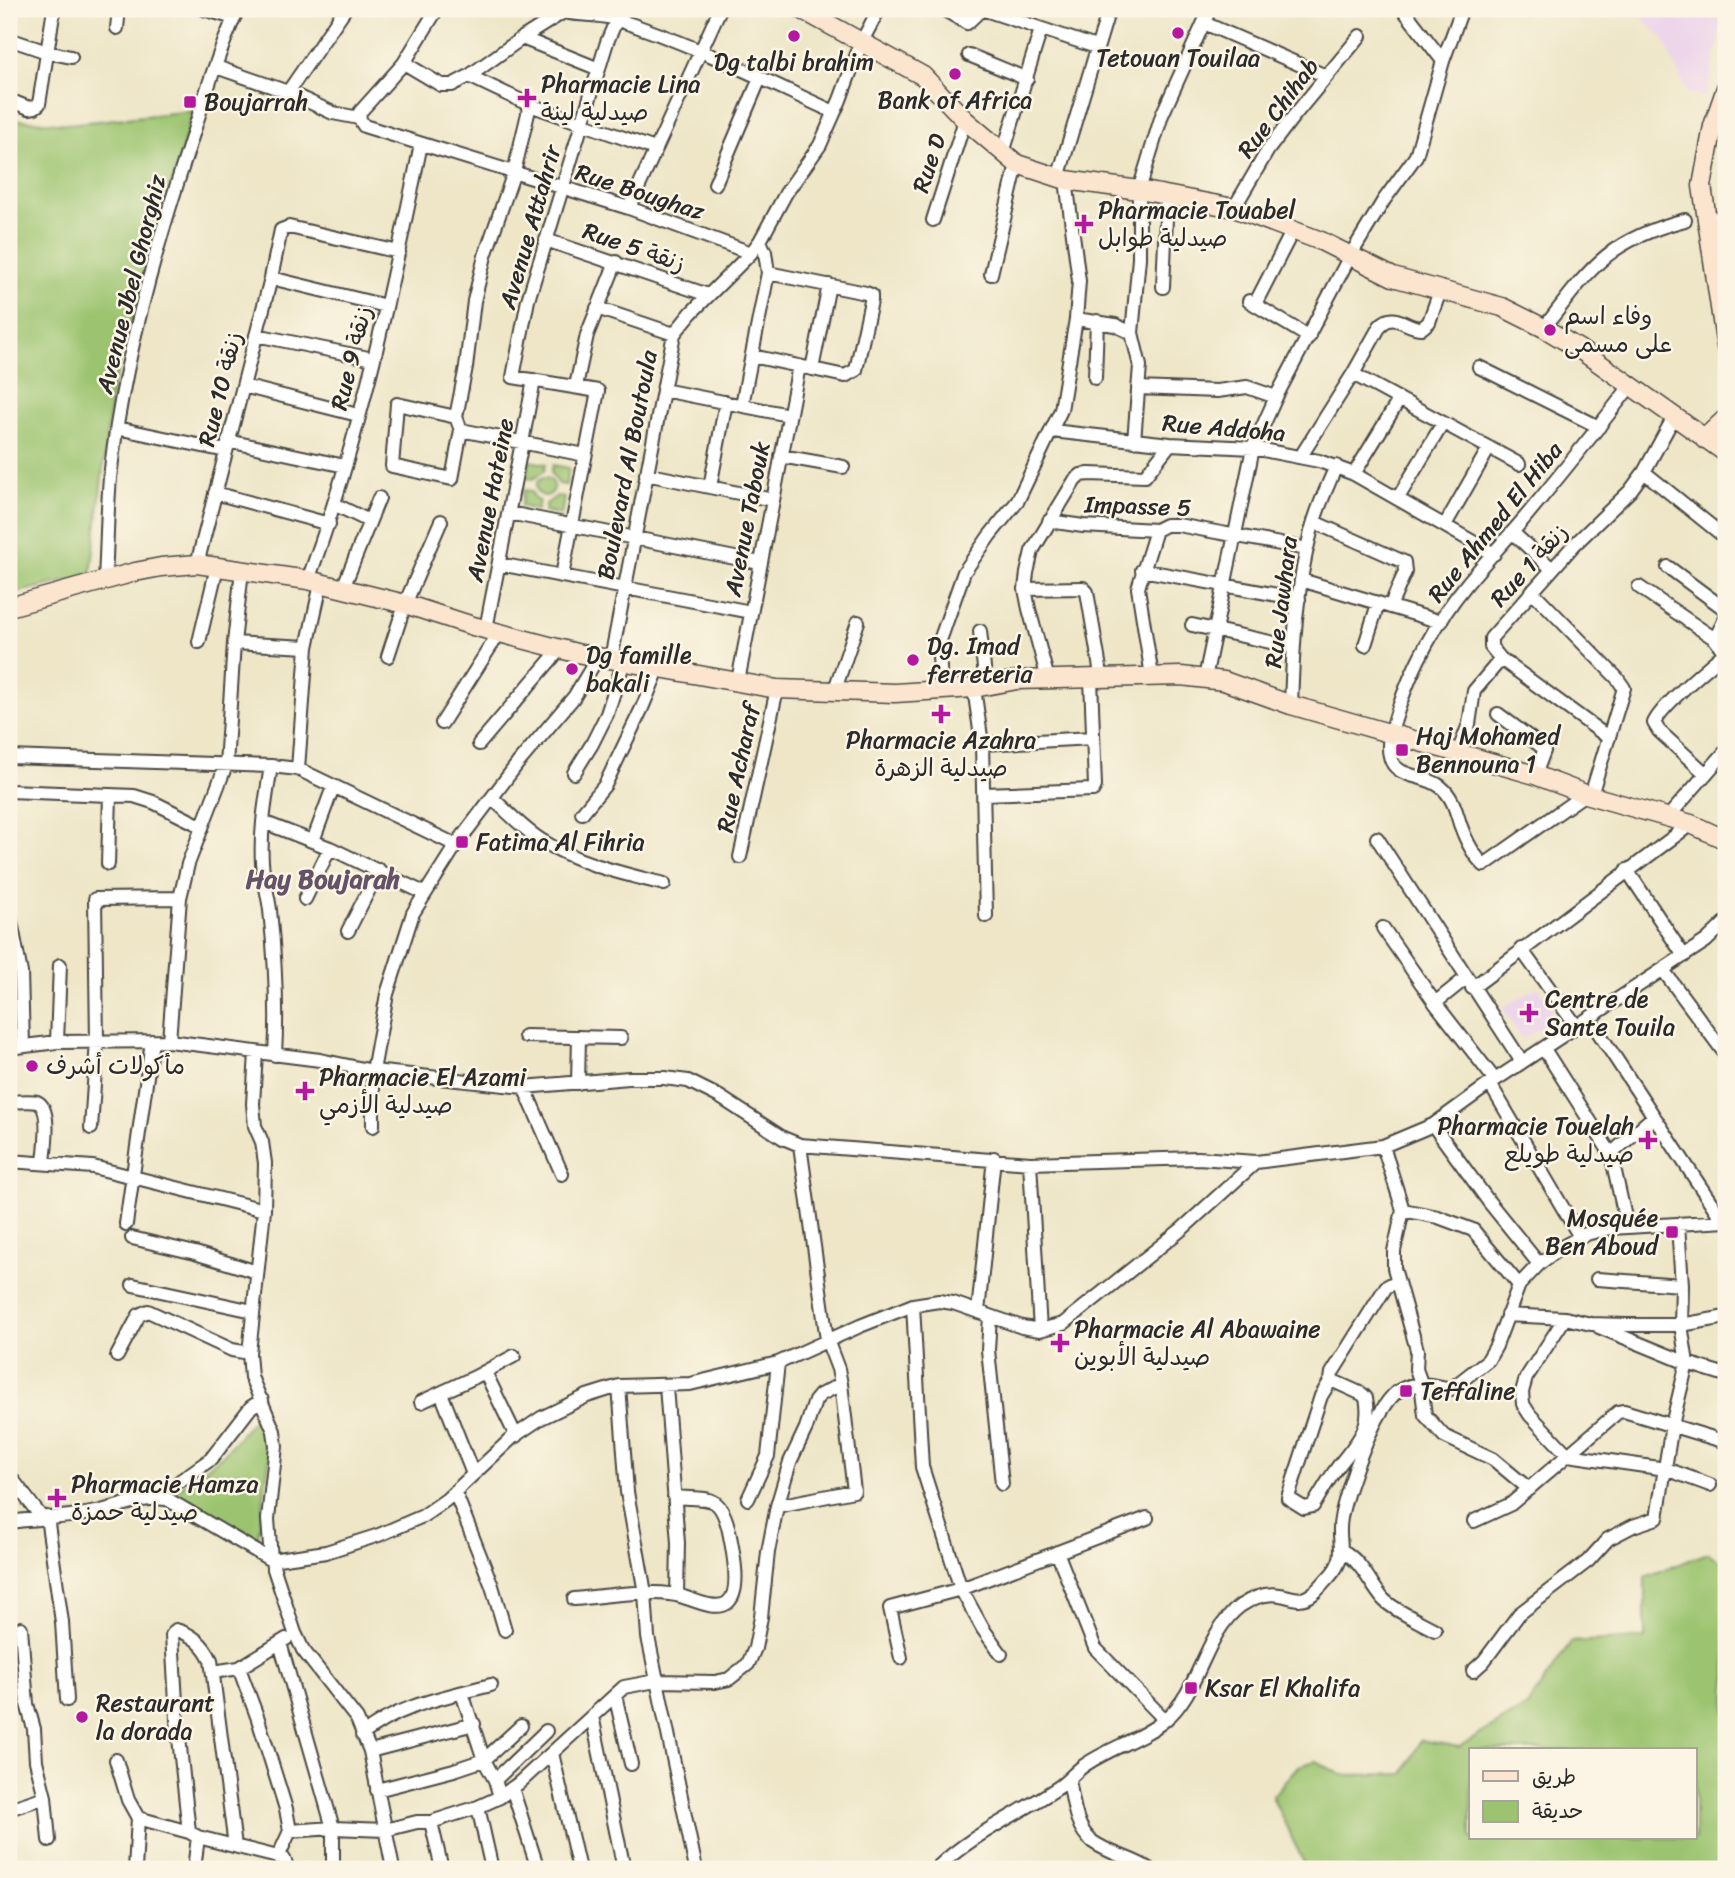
<svg xmlns="http://www.w3.org/2000/svg" width="1735" height="1878" font-family="Sriracha,'Playpen Sans Arabic',sans-serif">
<style>
.built{fill:#ebd1eb}
.green{fill:#9cc470;stroke:#64784e;stroke-width:2;fill-rule:evenodd}
.lines{fill:none;stroke-linecap:round;stroke-linejoin:round}
.street-casing{stroke:#484742;stroke-width:16}
.secondary-casing{stroke:#484742;stroke-width:21}
.street{stroke:#fff;stroke-width:12}
.secondary{stroke:#fbe5cf;stroke-width:18}
.poi-dot{fill:#b5179e;stroke:#fcf5e5;stroke-width:2.5}
.labels{text-anchor:middle;stroke-width:5;stroke-linejoin:round;paint-order:stroke}
.poi-label{font-size:24px;fill:#2b2b2b;stroke:#fcf5e5;text-anchor:start}
.street-label{font-size:24px;fill:#2b2b2b;stroke:#fcf5e5}
.neighbourhood-label{font-size:26px;font-weight:bold;fill:#645368;stroke:#fcf5e5}
</style>
<rect width="100%" height="100%" fill="#fcf5e5"/>
<filter id="ink" filterUnits="userSpaceOnUse"><feTurbulence type="fractalNoise" baseFrequency=".0143" numOctaves="2"/><feDisplacementMap in="SourceGraphic" scale="14" xChannelSelector="R" yChannelSelector="G"/><feConvolveMatrix kernelMatrix="1 2 1 2 8 2 1 2 1" color-interpolation-filters="sRGB"/></filter>
<filter id="wash" filterUnits="userSpaceOnUse"><feTurbulence type="fractalNoise" baseFrequency=".00686" numOctaves="4" result="noise"/><feDisplacementMap in="SourceGraphic" scale="28" xChannelSelector="R" yChannelSelector="G"/><feGaussianBlur stdDeviation="1.57" result="paint"/><feColorMatrix in="noise" values="0 0 0 0 0 0 0 0 0 0 0 0 0 0 0 0 0 1.4 0 .05"/><feComposite in="paint" operator="in"/></filter>
<g filter="url(#wash)">
<rect width="100%" height="100%" fill="#eee6c7"/>
<path class="built" d="M1632,9H1726L1706,97L1688,94L1662,37Z
M1538,987L1557,1017L1522,1039L1502,1008Z"/>
<path class="green" d="M193,111L112,389L91,576L9,594V119L68,124Z
M529,461L546,464L544,471L533,479L526,478Z
M553,465L569,468L566,485L559,484L551,473Z
M536 487a9 9 0 1 1 18 0a9 9 0 1 1-18 0Z
M524,490L531,491L535,499L539,501L537,510L521,506Z
M557,496L564,498L561,515L545,511L546,504Z
M261,1411L271,1446L258,1538L171,1494L223,1455Z
M1708,1553L1726,1565V1869H1307L1272,1797L1298,1766L1316,1761L1342,1775L1403,1774L1421,1740L1459,1747L1527,1706L1571,1642L1645,1638V1577ZM1471,1750H1695V1838H1471Z"/>
</g>
<g filter="url(#ink)">
<g class="lines">
<g class="street-casing">
<path id="street" d="M204,9L234,18
M345,9L288,92L333,113L359,118
M552,9C572,17 594,12 615,19C691,43 762,79 834,112
M943,9L967,23L982,9
M982,9L1096,47
M1403,9L1443,61
M1204,23L1326,76
M117,28L119,9
M522,38L599,69
M9,39L47,52L71,57
M969,55L1027,79
M404,63L441,85H452L469,76L522,38L562,13
M216,67L288,92
M469,76L530,105L655,149
M9,100L29,108L35,107L39,104L54,9
M359,118L364,126L629,208L751,253
M359,118L360,112L404,63L437,9
M1003,153L1041,29
M1058,178L1109,9
M715,184L760,78
M629,208L720,9
M1234,208L1268,150L1293,117L1360,36
M933,220L965,120
M1708,220L1726,217
M546,240L708,295
M991,274L1017,164
M271,278L386,306
M1163,287L1167,195
M1249,301L1309,337
M1255,304L1293,230
M597,308L674,334
M1076,319L1115,325L1132,333L1140,366L1134,441
M1544,328C1591,267 1608,240 1685,220
M1132,333L1139,258V190L1162,115L1210,9
M256,335L373,359
M752,356L845,376L856,370L871,301V295L866,293L768,273
M1479,367L1599,427
M812,369L829,285
M1353,374L1519,464
M1095,378L1097,321
M243,386L358,415
M576,386L587,335L616,262
M1138,388L1217,391L1247,387L1276,397
M663,390L789,415
M742,405L768,273L765,252L760,241
M456,417L397,404L392,466L452,479L461,430L456,417L466,367L474,301L485,256L514,172L530,105
M117,428L226,451
M461,430L585,455
M1052,431L1170,444L1253,448L1319,461L1354,474L1494,554
M228,441L345,466
M781,456L843,467
M1301,456L1353,374L1380,326C1395,310 1406,329 1422,328L1429,322L1440,291
M1644,472L1726,538
M646,474L773,500
M1354,474L1399,400
M710,487L726,402
M215,493L329,524
M1398,498L1443,423
M334,504L369,521
M509,513L760,563
M1049,521L1083,526L1156,530L1166,525H1178L1307,549
M1314,522L1404,562L1405,572L1390,607
M1445,525L1489,448
M1513,533L1552,569
M197,564L271,278L281,230L289,227L399,252
M499,564L751,612
M1668,567L1726,610
M1142,570L1299,599
M562,576L598,391L513,377L528,300L607,42L621,9
M105,579C107,545 107,511 110,478C121,370 153,256 187,153C202,105 217,55 238,9
M308,580C360,439 391,290 421,144
M1301,580L1441,622
M1639,587L1715,639L1725,653
M343,588L379,498
M1025,589L1083,588L1087,592L1102,680
M1532,591L1617,678L1624,688L1591,795
M1192,625L1293,647
M486,629L534,380
M980,631L986,686
M1715,639L1726,617
M199,642L217,567
M234,643L307,647
M1365,645L1378,604
M388,656L405,604L441,521
M611,659L674,334L691,313L751,253L760,241L786,193L820,145L840,100L861,43L879,9
M1501,659L1609,738
M1152,676L1138,588L1156,530
M1205,678L1253,448L1276,397L1350,256L1384,200L1416,156L1443,61L1462,9
M1048,679L1029,609L1025,589L1027,573L1032,551L1075,480L1081,475L1089,474L1145,476L1170,444
M738,681L799,366
M974,688L982,744L986,916
M942,690L938,646L964,572L990,535L1017,502L1061,410L1076,319L1079,281L1066,180
M834,692L858,622
M1291,705C1293,648 1296,588 1311,532C1316,510 1327,488 1336,466
M1498,714L1542,747L1544,751L1535,775
M442,723L499,633
M479,744L560,649
M982,744L1093,738
M1458,753L1469,724L1474,691L1501,659L1491,647V638L1574,545L1630,491L1644,472L1675,415
M9,757L271,766L298,769L456,845
M271,766C266,798 260,830 262,862C263,878 268,894 270,910C275,958 278,1007 275,1055
M298,769L307,647L321,584
M574,773L592,744L607,714L624,661
M1706,774L1659,731L1654,723C1662,705 1708,667 1725,653
M9,791L134,796L153,802L201,826
M984,794L1093,790L1095,786L1091,679
M1585,794L1484,865C1473,855 1465,838 1460,824C1456,811 1453,797 1441,787C1426,774 1394,779 1390,756C1386,741 1394,724 1398,710C1412,667 1437,620 1466,585C1487,559 1511,535 1532,509C1566,468 1599,427 1631,385
M492,798C508,812 523,829 541,840C579,864 621,873 664,884
M582,813L605,785L642,708L659,667
M1668,817L1726,751
M263,822L330,848L424,893
M1377,838L1522,1062
M313,841L333,787
M740,857L777,689
M108,864L110,795
M1627,870L1684,956
M305,899L330,848
M9,911L21,973L23,1045
M1383,928L1435,1003L1495,1080
M348,931L379,870
M1521,949L1577,1027
M1663,970L1726,1055
M1472,988L1691,824
M1435,1003L1466,978
M1589,1018L1723,1221
M525,1036L621,1038
M169,1041L180,898L188,864L226,765L234,643L242,570
M57,1042L60,965
M9,1048L57,1042L169,1041L320,1060L373,1071L524,1087L629,1078H664L688,1081L720,1097L783,1138L800,1145L1030,1163L1198,1158L1256,1162L1383,1146L1433,1125L1495,1080L1706,941L1726,922
M1544,1049L1611,1154L1627,1226
M256,1052L253,1104L255,1126L262,1142L265,1163L264,1210L249,1353L251,1377L274,1431L276,1446L268,1519L271,1560L295,1633L303,1650L357,1719L370,1751L393,1869
M578,1083L579,1037
M1490,1084L1580,1237
M524,1087L562,1174
M9,1102C17,1102 30,1100 37,1102C52,1108 45,1150 44,1162
M1433,1125L1489,1202L1539,1264
M373,1126V1071L387,994L413,913L456,845L518,763L574,697L598,657
M91,1128L97,1041L95,899L180,898
M1383,1146L1403,1210L1394,1251V1268L1417,1350L1416,1369L1421,1383L1425,1415L1444,1436L1493,1459L1529,1489
M1611,1154L1654,1116
M9,1161L93,1167L264,1210
M1030,1163L1040,1330
M1403,1210L1438,1217L1473,1230L1519,1285
M126,1224L152,1041
M132,1238L195,1253L257,1272
M1597,1279L1682,1285
M133,1285L253,1311
M913,1305L922,1467L961,1589L983,1629L1001,1654
M978,1312L994,1158
M1507,1315L1565,1318L1591,1324L1626,1325H1681L1726,1317
M990,1316L988,1350L1002,1484
M1565,1318L1526,1378L1522,1392L1523,1404L1530,1415L1568,1455L1666,1469L1710,1485
M1599,1327L1687,1363L1726,1375
M117,1356L139,1315L148,1311L232,1350L249,1353
M485,1372L516,1436
M1331,1380L1362,1394L1366,1398C1373,1430 1354,1445 1337,1468C1328,1480 1321,1493 1313,1506L1304,1508L1288,1498L1289,1494L1321,1396Z
M1331,1380L1332,1373L1386,1287L1397,1281
M619,1386L627,1492L645,1593L648,1637L696,1869
M666,1386L678,1543L677,1595
M441,1393L473,1474
M421,1402L475,1377L514,1356
M9,1475L42,1518
M180,1481L211,1459L251,1407L262,1400
M455,1492L492,1586L505,1630
M748,1499L768,1456L778,1363
M777,1506L854,1491L841,1384
M47,1517L62,1622L67,1700
M1474,1521L1511,1504L1618,1412L1624,1411L1726,1442
M9,1522C38,1518 68,1518 97,1512C120,1507 142,1496 167,1499L271,1560L326,1552L379,1535L423,1516L446,1500L513,1437L541,1418L587,1396L619,1386L690,1384L778,1363L860,1326L913,1305L939,1301L953,1303L1022,1327L1040,1330L1063,1324L1182,1229L1256,1162
M1341,1550C1361,1560 1369,1582 1383,1599C1393,1610 1421,1622 1435,1630
M1057,1552L1095,1648L1165,1720
M574,1599C606,1596 643,1589 676,1595C689,1597 714,1612 727,1603C743,1592 732,1547 729,1531C720,1492 708,1500 674,1497
M21,1628L27,1704L34,1729L36,1761L45,1797L49,1840
M280,1643L333,1828V1869
M901,1658L890,1608L961,1589L1147,1518
M239,1668L258,1719L286,1809L290,1831
M1473,1671L1484,1661L1519,1614L1588,1561L1608,1539L1633,1526L1657,1518L1672,1425L1687,1363L1681,1325L1682,1285L1678,1225
M213,1672L239,1668L286,1639
M462,1693L484,1760L495,1780L500,1797
M615,1695L631,1764
M592,1716L624,1869
M362,1735C398,1705 446,1697 491,1685
M370,1751L474,1724
M552,1753L579,1869
M116,1760L128,1800L138,1818L135,1869
M495,1780L546,1731
M1069,1780C1073,1800 1075,1829 1093,1842C1110,1854 1132,1858 1149,1869
M512,1788L538,1869
M377,1790L454,1770L484,1760L521,1726
M478,1807L492,1869
M9,1809L45,1797
M138,1818L189,1832L198,1837L278,1857L284,1859L288,1869
M431,1822L442,1869
M189,1832L177,1719L172,1635L176,1630C192,1634 204,1645 211,1660L235,1846
M278,1857L290,1831L333,1828L385,1830L417,1822H431L478,1807L500,1797L519,1783L624,1687L656,1681L715,1682L729,1679L748,1664L755,1648L761,1617L768,1552L777,1506L790,1462L806,1428L815,1401L820,1395L841,1384L838,1369L827,1340L800,1145
M194,1869L198,1837
M936,1869C972,1834 1017,1815 1059,1787C1068,1781 1074,1773 1082,1767C1108,1748 1141,1740 1165,1720C1201,1690 1203,1635 1240,1606C1252,1598 1266,1592 1280,1595C1288,1596 1297,1601 1305,1598C1315,1595 1322,1584 1329,1577C1350,1554 1336,1543 1341,1518C1345,1492 1377,1401 1400,1390C1417,1381 1433,1385 1451,1389L1488,1360L1496,1346L1519,1285L1539,1264L1560,1248L1586,1234L1611,1228L1726,1221"/>
</g>
<g class="secondary-casing">
<path id="secondary" d="M801,9L923,76L965,120L1017,164L1066,180L1139,190L1234,208L1321,241L1393,277L1502,307L1544,328L1579,349L1726,453
M1726,88L1713,126L1702,186L1726,348
M1704,439L1726,418
M9,607L135,572L161,567L197,564L308,580L405,604L473,626L576,653L777,689L895,693L974,688L1017,680L1181,676L1224,681L1291,705L1535,775L1585,794L1691,824L1726,840"/>
</g>
<use href="#street" class="street"/>
<use href="#secondary" class="secondary"/>
</g>
</g>
<g class="poi-dot">
<circle cx="1178" cy="33" r="7"/>
<circle cx="794" cy="36" r="7"/>
<circle cx="955" cy="74" r="7"/>
<path d="M523.5 87.5h7v7h7v7h-7v7h-7v-7h-7v-7h7z"/>
<rect x="183" y="95" width="14" height="14" rx="3.5"/>
<path d="M1080.5 213.5h7v7h7v7h-7v7h-7v-7h-7v-7h7z"/>
<circle cx="1550" cy="330" r="7"/>
<circle cx="913" cy="660" r="7"/>
<circle cx="572" cy="669" r="7"/>
<path d="M937.5 703.5h7v7h7v7h-7v7h-7v-7h-7v-7h7z"/>
<rect x="1395" y="743" width="14" height="14" rx="3.5"/>
<rect x="455" y="835" width="14" height="14" rx="3.5"/>
<path d="M1525.5 1002.5h7v7h7v7h-7v7h-7v-7h-7v-7h7z"/>
<circle cx="32" cy="1066" r="7"/>
<path d="M301.5 1080.5h7v7h7v7h-7v7h-7v-7h-7v-7h7z"/>
<path d="M1644.5 1129.5h7v7h7v7h-7v7h-7v-7h-7v-7h7z"/>
<rect x="1665" y="1225" width="14" height="14" rx="3.5"/>
<path d="M1056.5 1332.5h7v7h7v7h-7v7h-7v-7h-7v-7h7z"/>
<rect x="1399" y="1384" width="14" height="14" rx="3.5"/>
<path d="M53.5 1487.5h7v7h7v7h-7v7h-7v-7h-7v-7h7z"/>
<rect x="1184" y="1681" width="14" height="14" rx="3.5"/>
<circle cx="82" cy="1717" r="7"/>
</g>
<g class="labels">
<g class="poi-label">
<text x="1178" y="66" text-anchor="middle">Tetouan Touilaa</text>
<text x="794" y="70" text-anchor="middle">Dg talbi brahim</text>
<text x="541" y="92">Pharmacie Lina<tspan x="541" dy="28">صيدلية لينة</tspan></text>
<text x="955" y="108" text-anchor="middle">Bank of Africa</text>
<text x="204" y="110">Boujarrah</text>
<text x="1098" y="218">Pharmacie Touabel<tspan x="1098" dy="28">صيدلية طوابل</tspan></text>
<text x="1564" y="324">وفاء اسم<tspan x="1564" dy="28">على مسمى</tspan></text>
<text x="927" y="654">Dg. Imad<tspan x="927" dy="28">ferreteria</tspan></text>
<text x="586" y="663">Dg famille<tspan x="586" dy="28">bakali</tspan></text>
<text x="1416" y="744">Haj Mohamed<tspan x="1416" dy="28">Bennouna 1</tspan></text>
<text x="941" y="748" text-anchor="middle">Pharmacie Azahra<tspan x="941" dy="28">صيدلية الزهرة</tspan></text>
<text x="476" y="850">Fatima Al Fihria</text>
<text x="1545" y="1007">Centre de<tspan x="1545" dy="28">Sante Touila</tspan></text>
<text x="46" y="1074">مأكولات أشرف</text>
<text x="319" y="1085">Pharmacie El Azami<tspan x="319" dy="28">صيدلية الأزمي</tspan></text>
<text x="1634" y="1134" text-anchor="end">Pharmacie Touelah<tspan x="1634" dy="28">صيدلية طويلع</tspan></text>
<text x="1658" y="1226" text-anchor="end">Mosquée<tspan x="1658" dy="28">Ben Aboud</tspan></text>
<text x="1074" y="1337">Pharmacie Al Abawaine<tspan x="1074" dy="28">صيدلية الأبوين</tspan></text>
<text x="1420" y="1399">Teffaline</text>
<text x="71" y="1492">Pharmacie Hamza<tspan x="71" dy="28">صيدلية حمزة</tspan></text>
<text x="1205" y="1696">Ksar El Khalifa</text>
<text x="96" y="1711">Restaurant<tspan x="96" dy="28">la dorada</tspan></text>
</g>
<g class="street-label">
<text transform="translate(1278 108) rotate(-53)" y="8">Rue Chihab</text>
<text transform="translate(929 163) rotate(-72)" y="8">Rue D</text>
<text transform="translate(640 192) rotate(18)" y="8">Rue Boughaz</text>
<text transform="translate(530 227) rotate(-74)" y="8">Avenue Attahrir</text>
<text transform="translate(634 247) rotate(19)" y="8">Rue 5 زنقة</text>
<text transform="translate(131 284) rotate(-76)" y="8">Avenue Jbel Ghorghiz</text>
<text transform="translate(351 358) rotate(-76)" y="8">Rue 9 زنقة</text>
<text transform="translate(220 389) rotate(-76)" y="8">Rue 10 زنقة</text>
<text transform="translate(1224 428) rotate(5)" y="8">Rue Addoha</text>
<text transform="translate(627 465) rotate(-79)" y="8">Boulevard Al Boutoula</text>
<text transform="translate(490 500) rotate(-79)" y="8">Avenue Hateine</text>
<text transform="translate(1138 506) rotate(2)" y="8">Impasse 5</text>
<text transform="translate(747 519) rotate(-79)" y="8">Avenue Tabouk</text>
<text transform="translate(1495 522) rotate(-51)" y="8">Rue Ahmed El Hiba</text>
<text transform="translate(1529 565) rotate(-48)" y="8">Rue 1 زنقة</text>
<text transform="translate(1281 602) rotate(-83)" y="8">Rue Jawhara</text>
<text transform="translate(738 768) rotate(-78)" y="8">Rue Acharaf</text>
</g>
<g class="neighbourhood-label">
<text x="323" y="888">Hay Boujarah</text>
</g>
</g>
<rect width="1735" height="1878" fill="none" stroke="#fcf5e5" stroke-width="35"/>
<rect x="1469" y="1748" width="228" height="91" fill="#fcf5e5" stroke="#a8a49b" stroke-width="2"/>
<rect x="1483" y="1771" width="35" height="10" fill="#fbe5cf" stroke="#a8a49b" stroke-width="2"/>
<text x="1532" y="1784" font-size="21" fill="#2b2b2b">طريق</text>
<rect x="1483" y="1801" width="35" height="21" fill="#9cc470" stroke="#a8a49b" stroke-width="2"/>
<text x="1532" y="1818" font-size="21" fill="#2b2b2b">حديقة</text>
</svg>
